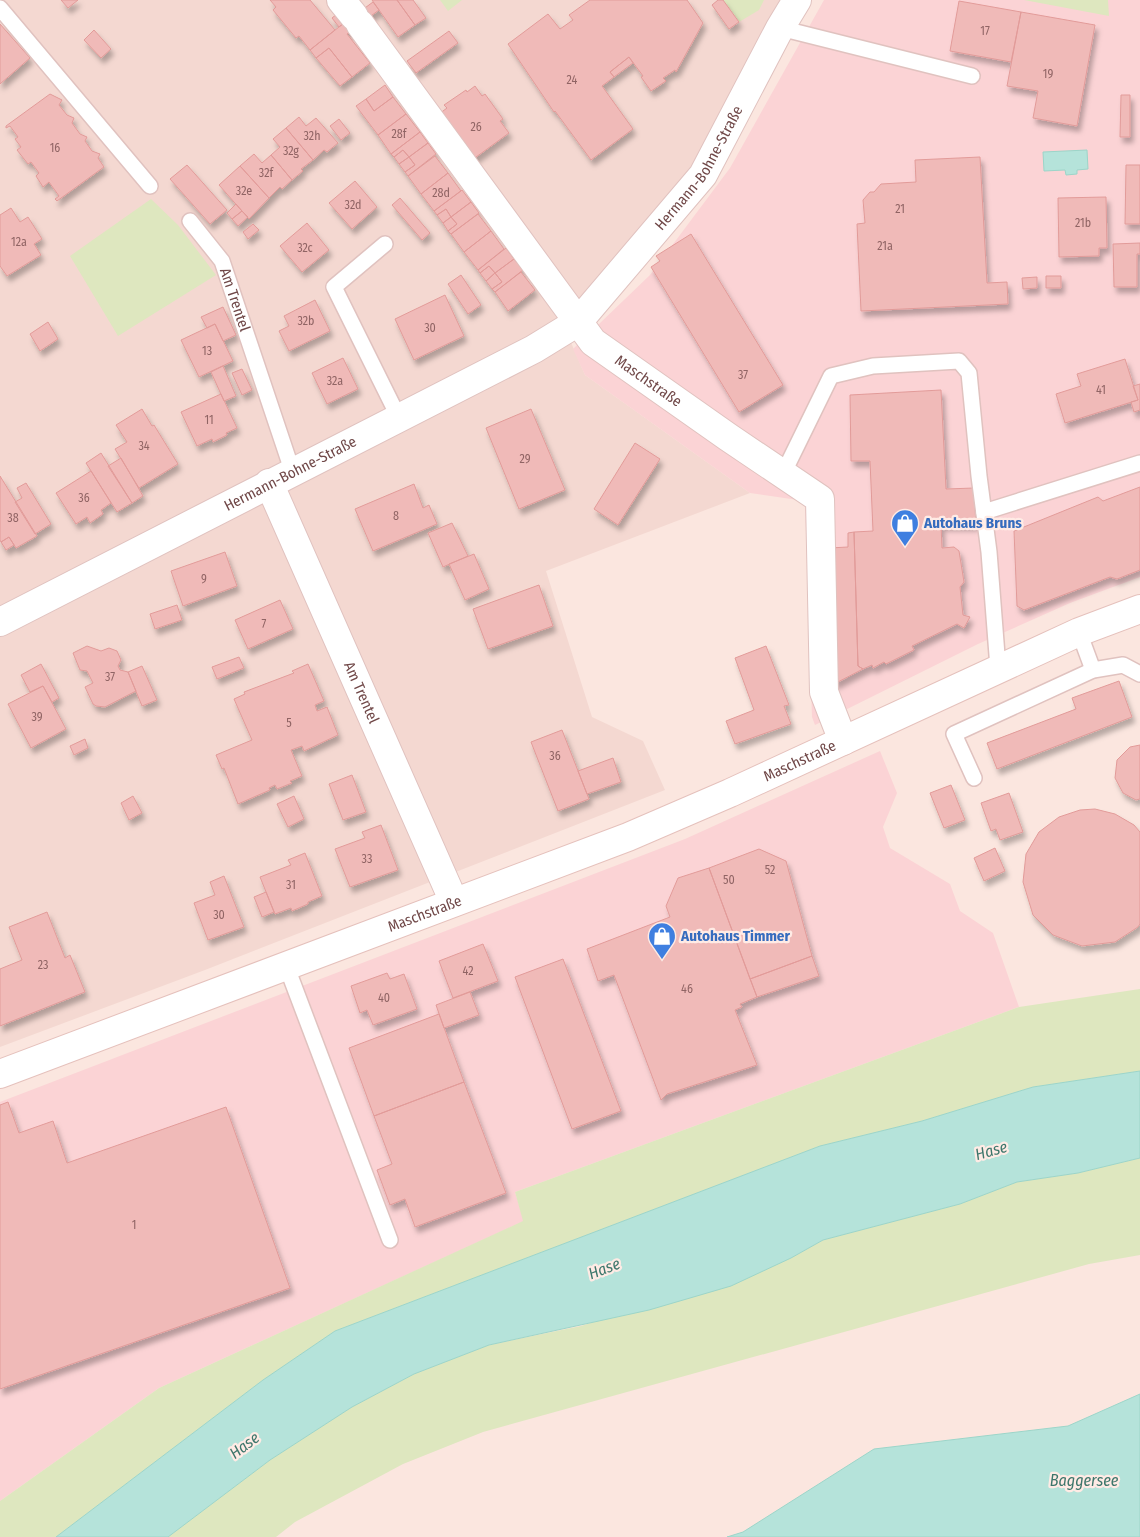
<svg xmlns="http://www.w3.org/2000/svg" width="1140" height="1537" font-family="'Fira Sans Condensed',sans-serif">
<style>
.residential{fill:#f4d8d1}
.commercial{fill:#fbd3d5}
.green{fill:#dee7bf}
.water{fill:#b5e3da;stroke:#9cd5c9}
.building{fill:#f0bab8;stroke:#e29b99;filter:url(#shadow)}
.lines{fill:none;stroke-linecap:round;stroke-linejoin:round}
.lane-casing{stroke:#e0c2bf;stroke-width:18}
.street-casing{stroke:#e0c2bf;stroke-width:30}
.secondary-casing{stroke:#e5c1bc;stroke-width:30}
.lane{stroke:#fff;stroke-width:15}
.street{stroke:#fff;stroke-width:28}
.secondary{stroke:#fff;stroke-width:28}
.labels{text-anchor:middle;stroke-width:4.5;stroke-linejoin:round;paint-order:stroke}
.number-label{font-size:12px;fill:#906464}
.street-label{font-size:15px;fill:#704848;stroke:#ffebe5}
.shop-label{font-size:15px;font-weight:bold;fill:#366cbe;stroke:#ffebe5;text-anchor:start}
.water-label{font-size:16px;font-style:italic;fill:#3d766b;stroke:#ffebe5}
</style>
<defs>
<filter id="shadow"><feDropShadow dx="3" dy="5.5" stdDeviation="2.5" flood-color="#0004"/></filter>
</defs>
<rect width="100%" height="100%" fill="#fbe6df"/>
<path class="residential" d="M0,0H783L690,172L563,324L585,375L750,493L546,571L592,717L643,741L665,790L205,970L0,1047Z"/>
<path class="commercial" d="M824,0H1140V577L1070,603L978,644L815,725L812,717L805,501L750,493L585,375L573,349L650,275L730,168Z
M880,751L897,793L883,827L890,848L950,884L960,911L993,933L1019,1007L515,1192L524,1221L159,1388L0,1501V1102L685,839Z"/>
<path class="green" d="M440,0H462L448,11Z
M723,0H764L759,10L739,22Z
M1024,0H1108L1109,16Z
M151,199L178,225L216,275L118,336L70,256Z
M1140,989V1071L1033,1087L922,1121L820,1146L335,1331L263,1380L56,1537H0V1501L159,1388L523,1221L515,1192L1019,1007Z
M1140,1158V1255L1089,1264L483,1432L403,1464L295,1522L276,1537H168L270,1460L352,1407L414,1374L489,1345L581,1326L791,1258L823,1240L960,1204L1017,1182L1078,1173Z"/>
<path class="water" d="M1087,150L1088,169L1077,170V174L1066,175L1065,170L1044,171L1043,152Z
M1140,1071V1158L1078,1173L1017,1182L960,1204L823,1240L791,1258L731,1286L649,1310L489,1345L414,1374L352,1407L270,1460L168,1537H56L263,1380L335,1331L820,1146L922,1121L1033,1087Z
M1140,1394V1537H727L743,1532L874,1449L1068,1426Z"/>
<path class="building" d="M61,0H78L68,8Z
M270,0H310L335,30L310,50L299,36L296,38L273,10L276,7Z
M372,0H397L415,25L398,37Z
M397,0H413L426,18L415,25Z
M590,0H687L703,23L676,72L675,70L663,78L666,81L651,91L641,77L643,76L629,57L610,72L614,77L602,86L633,129L591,160L555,111L554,112L508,44L548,14L560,29L573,20L569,15Z
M718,0H723L739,22L729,29L712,5Z
M959,1L1021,12L1011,62L950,51Z
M373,2L379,10L360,24L354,16Z
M343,9L350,18L339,27L332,18Z
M1021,12L1095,25L1077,126L1033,118L1038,91L1007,86Z
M349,19L356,28L347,34L370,63L352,77L329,48L316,58L310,50Z
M0,24L30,58L0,84Z
M94,30L111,49L101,58L84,40Z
M449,31L458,43L416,73L407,61Z
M329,48L352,77L340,86L316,58Z
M629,57L633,63L614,77L610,72Z
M385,85L393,97L374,111L366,99Z
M475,86L482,96L485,94L503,119L500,121L509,133L472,160L439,114L447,108L444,105L466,90L467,92Z
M50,94L62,100L59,105L67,115L74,118L72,123L80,134L87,137L85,141L92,151L100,154L98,158L104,167L57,201L55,199L59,196L49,182L43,187L36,176L39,173L31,162L28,164L17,150L21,147L15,139L18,137L10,126L6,128V126Z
M1121,95H1130V137H1120Z
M393,97L406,114L378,135L356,106L366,99L374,111Z
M406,114L420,132L391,154L378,135Z
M299,117L306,126L316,118L338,143L327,152L324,150L313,160L286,128Z
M339,119L350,133L341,140L330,126Z
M286,128L313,160L301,169L303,171L292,180L271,155L280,147L273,139Z
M420,132L428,143L409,157L403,150L394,157L391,154Z
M428,143L436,154L408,176L405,172L415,165L409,157Z
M403,150L409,157L399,164L394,157Z
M254,154L262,163L271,155L292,180L282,189L280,187L269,198L240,166Z
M435,156L448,173L421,194L408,176Z
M409,157L415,165L405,172L399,164Z
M980,157L987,283L1007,282L1008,304L861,311L857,224L865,223L863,200L870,192H874L881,184L916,182L915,160Z
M187,165L227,210L210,224L170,179Z
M1126,165H1140V224H1125Z
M240,166L269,198L249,219L219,185Z
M448,173L461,191L434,211L421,194Z
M355,181L377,207L352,229L329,203Z
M462,190L471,202L451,217L446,209L437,215L434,211Z
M1106,197L1107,248H1099V256L1059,257L1058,198Z
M400,198L430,233L422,240L392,205Z
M471,202L479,213L451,234L448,231L457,224L451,217Z
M236,204L242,211L232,219L227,213Z
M11,208L20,222L28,217L42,239L34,244L41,255L7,276L0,266V215Z
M446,209L451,217L443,223L437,215Z
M242,211L248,217L238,226L232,219Z
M478,214L491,231L464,252L451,234Z
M451,217L457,224L448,231L443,223Z
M307,223L329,250L302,272L280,246Z
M253,224L259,230L248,239L243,232Z
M491,231L504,249L478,270L464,252Z
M691,234L783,385L739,412L651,267L660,261L656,256Z
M1140,243V254H1137V287H1114L1113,244Z
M506,248L514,259L495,273L489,266L480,273L478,270Z
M514,259L523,270L495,292L492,289L502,282L495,273Z
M489,266L495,273L486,281L480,273Z
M521,272L535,290L508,311L495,292Z
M495,273L502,282L492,289L486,281Z
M461,275L481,305L468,314L448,284Z
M1046,276H1061V288H1046Z
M1037,277V288L1023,289L1022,278Z
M445,295L464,336L414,360L395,319Z
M315,300L330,331L289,351L279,331L289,326L284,316Z
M223,307L236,335L223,341L215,324L207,328L201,317Z
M48,322L58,339L40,351L30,334Z
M215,324L233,361L199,377L181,340Z
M343,358L358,389L327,404L312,373Z
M1125,359L1138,400L1065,423L1056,394L1081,386L1077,374Z
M223,366L236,396L224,401L211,372Z
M242,369L252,390L242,395L232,373Z
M1140,384V410L1134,412L1131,402L1138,400L1133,386Z
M941,390L946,489L974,488L976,525H941L942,548L954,547L959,551L964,582L960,587L963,615L970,617L964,628L957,624L912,646L914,650L886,664L884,662L873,668L872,665L863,669L858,666L854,532L873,531L870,461H851L850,395Z
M221,394L237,428L226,433L227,435L213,442L212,439L197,446L181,412Z
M142,409L152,426L154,425L178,464L139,488L115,449L127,442L116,425Z
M531,409L565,490L519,509L486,428Z
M635,443L660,459L618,525L594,509Z
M101,453L132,503L117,512L86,463Z
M121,458L143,496L132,503L108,466Z
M91,471L111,503L101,510L103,514L90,523L87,517L76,524L56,493Z
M0,476L37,536L16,548L9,537L1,542L0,540Z
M26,483L51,524L35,534L15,502L22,498L17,488Z
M414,484L423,508L429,505L437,524L373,551L355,509Z
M1140,487V570L1117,579L1110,577L1024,610L1017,606L1014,531L1098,497L1103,501Z
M452,523L468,556L443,567L428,533Z
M854,532L858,666L863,669L834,684L829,548L848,547V533Z
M9,537L14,545L6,550L1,542Z
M225,552L237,586L183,606L171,571Z
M474,554L489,589L465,600L449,564Z
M539,585L553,626L488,649L473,609Z
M280,600L293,629L248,649L235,620Z
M177,605L182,620L155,629L150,614Z
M87,646L101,651L109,648L117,651L121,660L118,666L120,670L128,672L136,691L105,707L96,706L93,704L85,687L93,683L87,671L80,670L73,653Z
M766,646L789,705L784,706L791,724L735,744L726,721L754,710L735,658Z
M239,657L244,668L217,679L212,667Z
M41,664L59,698L52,702L43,686L30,692L21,675Z
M308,664L324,701L315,705L317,711L327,707L338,735L304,751L302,746L291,750L302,776L290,781L292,783L277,789L275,785L269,788L270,790L238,804L224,768L222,769L216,755L252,740L234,699L245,694L244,692L294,673L292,671Z
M142,666L157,700L142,706L128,672Z
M1119,681L1132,717L997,769L987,743L1076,709L1072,698Z
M43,686L66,729L31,748L8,704Z
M562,730L589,799L558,811L531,742Z
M85,739L88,748L74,755L70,746Z
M1140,745V799L1136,800L1123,793L1115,778L1117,760L1130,747Z
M613,758L621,782L587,794L578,771Z
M352,775L366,812L343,820L329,784Z
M951,785L965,820L944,828L930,793Z
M1009,793L1023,832L1000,840L996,829L991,831L981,803Z
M133,796L142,813L129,820L121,803Z
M294,796L304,819L288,827L277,804Z
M1095,809L1115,814L1134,825L1140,832V924L1138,927L1115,942L1082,946L1053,935L1033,915L1023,882L1026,854L1039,832L1059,817L1080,810Z
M381,825L398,870L350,887L335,849L365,838L362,832Z
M995,848L1005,871L984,881L974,858Z
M759,849L786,861L812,956L750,979L709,868Z
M305,853L322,896L308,902V904L292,911L291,908L275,914L260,877L291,865L288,860Z
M709,868L757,997L740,1004L742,1007L735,1010L757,1065L667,1094L661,1100L614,975L598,981L587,949L670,917L666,906L678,878Z
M224,876L244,927L208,940L194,903L215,895L210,882Z
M266,892L274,912L262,917L254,897Z
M47,912L65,958L70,955L85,992L0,1026V969L22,960L9,927Z
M483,944L498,981L453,998L439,961Z
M812,956L819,976L757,997L750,979Z
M563,959L621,1111L572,1129L515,977Z
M387,973L390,979L404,974L417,1009L373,1025L367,1010L360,1013L351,986Z
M470,992L479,1015L444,1028L436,1005Z
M439,1014L464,1082L374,1116L349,1048Z
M464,1082L506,1193L415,1227L405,1199L390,1205L377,1170L392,1164L374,1116Z
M8,1102L19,1133L53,1121L67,1163L226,1107L290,1288L0,1389V1105Z"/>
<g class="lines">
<g class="lane-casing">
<g id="lane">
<path d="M0,8L150,186"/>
<path d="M780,28L972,76"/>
<path id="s1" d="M190,221L222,261L293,473"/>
<path d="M385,244L334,287L399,418"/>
<path d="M783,474L831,376L873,366L959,361L969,373L979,476L989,552L998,668"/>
<path d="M984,512L1140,463"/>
<path d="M1079,632L1093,670"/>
<path d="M974,778L954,734L1093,670L1123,665L1140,674"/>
<path d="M286,965L390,1240"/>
</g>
</g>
<g class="street-casing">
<g id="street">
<path d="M341,0L354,16"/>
<path id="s2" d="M360,24L593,342L728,437L820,499L824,692L843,741"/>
<path id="s3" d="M269,483L454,902"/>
<path id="s4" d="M0,622L534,349L578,322L703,175L780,28L797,0"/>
</g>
</g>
<g class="secondary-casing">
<g id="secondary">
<path id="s5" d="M0,1074L628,837L730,793L1079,632L1140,609"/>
</g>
</g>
<use href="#lane" class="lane"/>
<use href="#street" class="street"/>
<use href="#secondary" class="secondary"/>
</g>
<defs>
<g id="shop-pin" transform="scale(1.4375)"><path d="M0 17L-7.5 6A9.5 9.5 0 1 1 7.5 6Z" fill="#3f7fe0" stroke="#ffebe5"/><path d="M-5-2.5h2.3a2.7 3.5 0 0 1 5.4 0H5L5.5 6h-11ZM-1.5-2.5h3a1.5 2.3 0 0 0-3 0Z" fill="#fff"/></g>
</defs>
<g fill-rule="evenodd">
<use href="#shop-pin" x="905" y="523"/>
<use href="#shop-pin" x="662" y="936"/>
</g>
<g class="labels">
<g class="number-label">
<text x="985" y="35">17</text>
<text x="1048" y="78">19</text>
<text x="572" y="84">24</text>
<text x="476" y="131">26</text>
<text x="399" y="138">28f</text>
<text x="312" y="140">32h</text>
<text x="55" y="152">16</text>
<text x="291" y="155">32g</text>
<text x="266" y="177">32f</text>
<text x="244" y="195">32e</text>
<text x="441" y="197">28d</text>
<text x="353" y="209">32d</text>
<text x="900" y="213">21</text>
<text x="1083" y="227">21b</text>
<text x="19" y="246">12a</text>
<text x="885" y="250">21a</text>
<text x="305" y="252">32c</text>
<text x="306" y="325">32b</text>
<text x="430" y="332">30</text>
<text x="207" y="355">13</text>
<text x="743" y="379">37</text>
<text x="335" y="385">32a</text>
<text x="1101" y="394">41</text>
<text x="209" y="424">11</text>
<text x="144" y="450">34</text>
<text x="525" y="463">29</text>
<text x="84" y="502">36</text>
<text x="396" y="520">8</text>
<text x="13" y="522">38</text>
<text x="204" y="583">9</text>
<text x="264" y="628">7</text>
<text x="110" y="681">37</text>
<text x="37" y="721">39</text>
<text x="289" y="727">5</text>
<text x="555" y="760">36</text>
<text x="367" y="863">33</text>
<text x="770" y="874">52</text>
<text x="729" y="884">50</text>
<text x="291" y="889">31</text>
<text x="219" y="919">30</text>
<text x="43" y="969">23</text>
<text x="468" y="975">42</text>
<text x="687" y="993">46</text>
<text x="384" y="1002">40</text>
<text x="134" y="1229">1</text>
</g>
<g class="street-label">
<text dy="5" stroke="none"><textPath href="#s4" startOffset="848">Hermann-Bohne-Straße</textPath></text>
<text dy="5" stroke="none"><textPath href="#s1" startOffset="92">Am Trentel</textPath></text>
<text dy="5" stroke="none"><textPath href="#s2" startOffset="462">Maschstraße</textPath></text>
<text dy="5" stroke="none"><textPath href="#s4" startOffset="326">Hermann-Bohne-Straße</textPath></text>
<text dy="5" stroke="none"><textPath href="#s3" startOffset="229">Am Trentel</textPath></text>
<text dy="5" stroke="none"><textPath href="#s5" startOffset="859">Maschstraße</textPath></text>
<text dy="5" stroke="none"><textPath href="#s5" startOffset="454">Maschstraße</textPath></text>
</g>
<g class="shop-label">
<text x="924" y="528">Autohaus Bruns</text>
<text x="681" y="941">Autohaus Timmer</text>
</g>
<g class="water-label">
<text transform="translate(991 1150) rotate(-16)" y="6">Hase</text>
<text transform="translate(604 1268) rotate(-21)" y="6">Hase</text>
<text transform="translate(244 1445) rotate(-37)" y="6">Hase</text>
<text x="1084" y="1486">Baggersee</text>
</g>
</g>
</svg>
